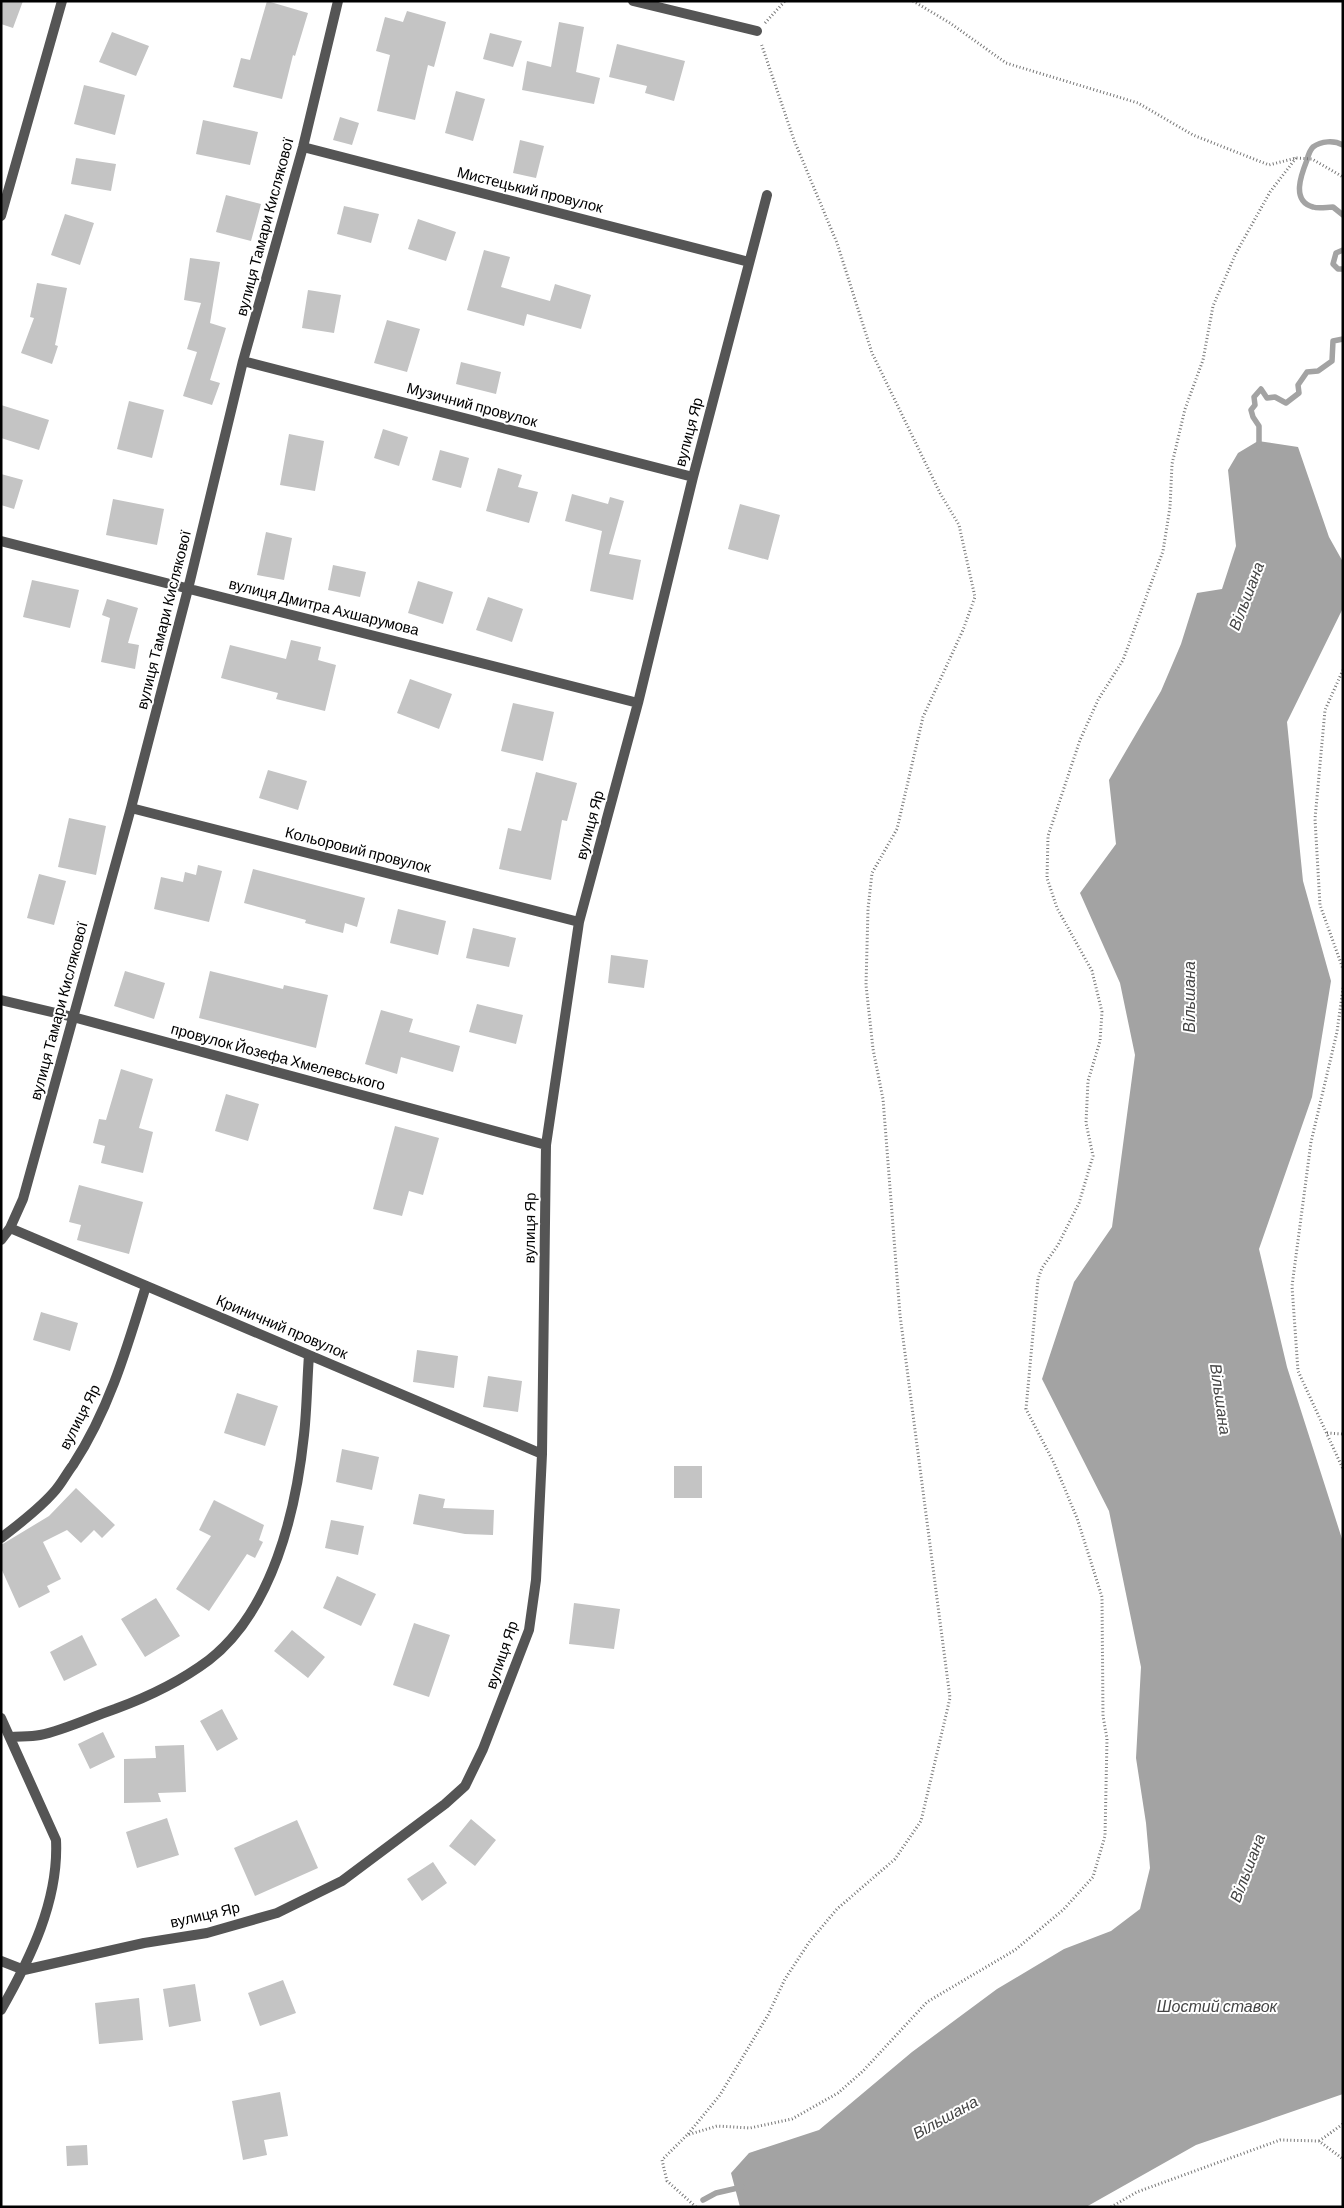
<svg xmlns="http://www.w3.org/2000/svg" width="1344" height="2208" font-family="Barlow,sans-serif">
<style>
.water{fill:#a3a3a3}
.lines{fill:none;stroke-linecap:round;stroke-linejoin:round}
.stream{stroke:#a3a3a3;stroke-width:5.5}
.building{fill:#c4c4c4}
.path{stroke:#777;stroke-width:3;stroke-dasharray:1 2.5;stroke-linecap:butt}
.street{stroke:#555;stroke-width:10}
.labels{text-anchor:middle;stroke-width:4;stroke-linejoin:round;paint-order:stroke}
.street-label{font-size:15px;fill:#000;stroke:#fff}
.water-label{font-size:16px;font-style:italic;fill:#444;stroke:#fff}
</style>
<rect width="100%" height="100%" fill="#fff"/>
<path class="water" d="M1258,441L1298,447L1329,537L1343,562V608L1287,722L1303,881L1331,981L1312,1097L1259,1249L1287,1367L1343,1542V2094L1196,2145L1086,2207H740L731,2173L749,2153L819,2130L912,2052L997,1989L1064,1949L1111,1931L1140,1909L1150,1868L1146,1823L1136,1758L1141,1667L1109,1511L1042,1379L1074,1282L1112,1227L1135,1055L1120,983L1080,893L1116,844L1109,780L1161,691L1181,644L1197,593L1222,589L1236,546L1228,470L1238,453Z"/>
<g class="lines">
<path class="stream" d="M1343,145C1334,140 1321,141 1313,147C1310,150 1308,156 1307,160C1301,175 1291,201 1313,207C1319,209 1327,207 1333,207L1343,215
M1343,250L1336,253L1333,264L1338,269H1343
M1259,447V426L1253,417L1251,410L1255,405L1254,397L1261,389L1267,398L1275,397L1286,403L1299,393L1298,385L1307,372L1318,371L1332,361L1333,341L1343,339
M703,2200L716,2193L742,2187"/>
</g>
<path class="building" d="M1,1H23L13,28L1,24Z
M267,1L308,13L295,56L293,55L282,99L233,87L241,58L250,60Z
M407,11L446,22L434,67L428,65L415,120L377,111L390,55L376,51L385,17L403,22Z
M559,22L584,27L576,72L600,78L594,104L522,90L527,61L551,67Z
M112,32L149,46L136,76L99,62Z
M490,33L522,41L513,67L483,59Z
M617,44L685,61L674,101L645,93L647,86L609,77Z
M84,85L125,95L115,135L74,124Z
M456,91L485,99L473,141L445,133Z
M340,117L359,123L352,145L333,140Z
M203,120L258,132L250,165L196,154Z
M520,140L544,146L536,178L513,173Z
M76,158L116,164L111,191L71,184Z
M226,195L261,204L251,241L216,232Z
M344,206L379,214L371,243L337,234Z
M65,214L94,223L80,265L51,255Z
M418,219L456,232L446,261L408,249Z
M484,250L510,257L501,287L550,301L555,284L591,295L581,329L527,314L524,326L467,310Z
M190,258L220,262L210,323L226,328L210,380L220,383L212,405L183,396L197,352L187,349L201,303L184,300Z
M37,283L67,288L55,345L58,346L52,364L21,353L34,318L30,317Z
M308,290L341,295L334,333L302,328Z
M387,320L420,329L407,372L374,363Z
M461,362L501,372L496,394L456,384Z
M129,401L164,410L152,458L117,449Z
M1,405L49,420L39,450L1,438Z
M383,429L408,437L399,466L374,458Z
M289,434L324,441L315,491L280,485Z
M440,450L469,458L461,488L432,480Z
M498,468L522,475L518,487L538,492L529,523L486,511Z
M1,474L23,480L14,509L1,505Z
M572,494L608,504L610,497L624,501L609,554L641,560L633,600L590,591L602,531L565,521Z
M113,499L164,509L157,545L106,535Z
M740,504L780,515L768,560L728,549Z
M266,532L292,538L284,580L257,575Z
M333,565L366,572L360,597L328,590Z
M32,580L79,590L70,628L23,617Z
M418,581L453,592L443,624L408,613Z
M488,597L523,609L512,642L476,630Z
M107,599L138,608L128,643L139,645L135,669L101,662L110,618L102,615Z
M291,640L321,647L318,660L336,665L325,711L276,699L278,693L221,678L230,645L286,659Z
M410,679L452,694L439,729L397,713Z
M513,703L554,712L543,761L501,751Z
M268,770L307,781L298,810L259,798Z
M536,772L577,783L567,821L562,820L551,880L499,869L508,828L521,831Z
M69,818L106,826L96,875L58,867Z
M198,865L222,871L209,922L154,909L161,877L183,882L185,872L196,875Z
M253,869L365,898L357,927L345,923L343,933L305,923L306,920L244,903Z
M39,874L66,881L54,925L27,918Z
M398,909L446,921L438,955L390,943Z
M473,928L516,938L509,967L466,958Z
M611,955L648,960L644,988L608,983Z
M125,971L165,983L154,1019L114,1006Z
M210,971L283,989L284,985L328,995L316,1048L199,1018Z
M477,1004L523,1015L516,1044L469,1032Z
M381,1010L413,1019L409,1032L460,1046L453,1072L401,1057L397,1074L365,1064Z
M121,1069L153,1079L139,1128L153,1132L143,1173L101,1163L105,1146L93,1143L99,1119L106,1120Z
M226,1094L259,1104L248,1141L215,1131Z
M395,1126L439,1138L423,1195L409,1191L402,1216L373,1209Z
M79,1185L143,1202L129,1254L77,1240L81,1225L69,1222Z
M41,1312L78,1323L70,1351L33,1340Z
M417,1350L458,1356L454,1388L413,1382Z
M488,1376L522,1381L518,1412L483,1407Z
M237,1393L278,1406L265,1446L224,1433Z
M342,1449L379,1457L372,1490L336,1482Z
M674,1466H702V1498H674Z
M76,1488L115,1525L102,1538L94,1530L81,1543L67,1530L43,1542L61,1579L47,1586L50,1592L19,1608L1,1568V1545L49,1516Z
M419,1494L445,1499L443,1508L494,1510L493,1535L465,1534L413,1524Z
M214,1500L264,1525L259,1540L263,1542L255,1558L247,1554L209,1611L176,1589L211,1536L199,1530Z
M331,1520L364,1526L358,1555L325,1548Z
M337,1576L376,1594L361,1626L323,1608Z
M156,1598L180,1636L145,1657L121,1619Z
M574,1603L620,1609L614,1649L569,1644Z
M414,1623L450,1635L429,1697L393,1685Z
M292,1630L325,1657L308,1678L274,1651Z
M82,1635L97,1665L64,1681L50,1652Z
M222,1709L238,1739L217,1751L200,1721Z
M103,1732L115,1757L90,1769L78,1744Z
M184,1745L186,1792L158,1793L161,1802L124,1803V1759L156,1758L155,1746Z
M167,1818L179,1855L137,1868L126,1832Z
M471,1819L496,1840L475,1866L449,1846Z
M297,1820L318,1868L255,1896L234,1848Z
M433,1862L447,1883L422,1901L407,1879Z
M283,1980L296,2013L260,2026L248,1993Z
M195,1984L201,2021L169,2027L163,1989Z
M139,1998L143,2040L99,2044L95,2003Z
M280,2092L288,2136L264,2140L267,2155L243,2160L232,2101Z
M87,2145L88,2165L67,2166L66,2146Z"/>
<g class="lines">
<path class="path" d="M913,1L950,23L1006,63L1138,103L1193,135L1269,165L1296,158L1312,159L1343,177
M765,23L785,1
M1343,670L1325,710L1315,819L1320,905L1343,969
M1343,988L1337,1032L1311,1142L1292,1286L1298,1371L1343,1469
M1327,1433L1343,1434
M688,2134L720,2095L768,2015L785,1979L810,1941L837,1909L895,1859L921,1821L950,1698L900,1315L883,1099L873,1049L866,985L868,909L872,873L897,829L923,717L963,630L975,597L959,525L940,493L872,353L837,243L794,140L761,43
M1319,2141L1343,2124
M696,2207L667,2181L662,2160L687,2135L717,2126L750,2128L792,2119L838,2093L863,2071L927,2002L1015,1950L1063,1910L1093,1877L1105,1836L1107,1739L1103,1716L1102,1597L1077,1518L1054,1463L1026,1409L1038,1279L1042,1268L1058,1245L1079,1203L1093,1156L1086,1123L1088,1081L1100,1041L1102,1012L1092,971L1057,908L1047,878L1048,836L1080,740L1098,700L1123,660L1163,551L1170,507L1172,464L1185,409L1203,360L1213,306L1236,253L1270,192L1296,158
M1111,2207L1137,2192L1280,2140L1319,2141L1343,2159"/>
<path class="street" d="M633,1L757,31
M303,147L749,262
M1,216L62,1
M243,361L693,477
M1,541L638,703
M131,808L579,922
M1,1000L73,1017L546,1145
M10,1228L542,1454
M1,1240L10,1228L23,1199L131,808L188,589L243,361L303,147L338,1
M1,1538C19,1524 38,1510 53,1493C61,1485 66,1474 73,1465C109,1410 127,1348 146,1286
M1,1718L56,1840C59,1901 30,1959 1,2010
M10,1737C19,1736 30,1737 40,1735C65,1730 91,1717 115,1709C148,1697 181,1681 209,1660C273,1610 296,1511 304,1435C307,1408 307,1381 309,1355
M1,1961L24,1970L144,1943L207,1933L277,1913L342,1881L445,1804L465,1786L483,1749L529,1630L536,1580L542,1454L546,1145L579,922L638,703L693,477L767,195"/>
</g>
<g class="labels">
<g class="street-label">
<text transform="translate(530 190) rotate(14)" y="5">Мистецький провулок</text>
<text transform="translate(265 227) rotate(-75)" y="5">вулиця Тамари Кислякової</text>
<text transform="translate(472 405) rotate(15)" y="5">Музичний провулок</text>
<text transform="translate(689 432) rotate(-75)" y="5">вулиця Яр</text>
<text transform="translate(324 607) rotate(14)" y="5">вулиця Дмитра Ахшарумова</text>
<text transform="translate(164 620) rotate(-76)" y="5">вулиця Тамари Кислякової</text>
<text transform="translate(590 825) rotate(-75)" y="5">вулиця Яр</text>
<text transform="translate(358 850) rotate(14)" y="5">Кольоровий провулок</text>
<text transform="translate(59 1011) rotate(-75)" y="5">вулиця Тамари Кислякової</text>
<text transform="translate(278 1057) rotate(15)" y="5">провулок Йозефа Хмелевського</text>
<text transform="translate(530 1228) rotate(-89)" y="5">вулиця Яр</text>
<text transform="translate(282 1327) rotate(23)" y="5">Криничний провулок</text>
<text transform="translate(80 1417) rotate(-63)" y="5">вулиця Яр</text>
<text transform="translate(502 1655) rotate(-71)" y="5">вулиця Яр</text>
<text transform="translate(205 1915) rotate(-13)" y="5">вулиця Яр</text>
</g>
<g class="water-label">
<text transform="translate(1246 596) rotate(-69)" y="6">Вільшана</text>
<text transform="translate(1189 997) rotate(-90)" y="6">Вільшана</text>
<text transform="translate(1221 1399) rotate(82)" y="6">Вільшана</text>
<text transform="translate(1247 1868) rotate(-69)" y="6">Вільшана</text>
<text x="1217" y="2012">Шостий ставок</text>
<text transform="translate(945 2117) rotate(-29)" y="6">Вільшана</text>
</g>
</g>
<rect width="1344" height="2208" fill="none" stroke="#000000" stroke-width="5"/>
</svg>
